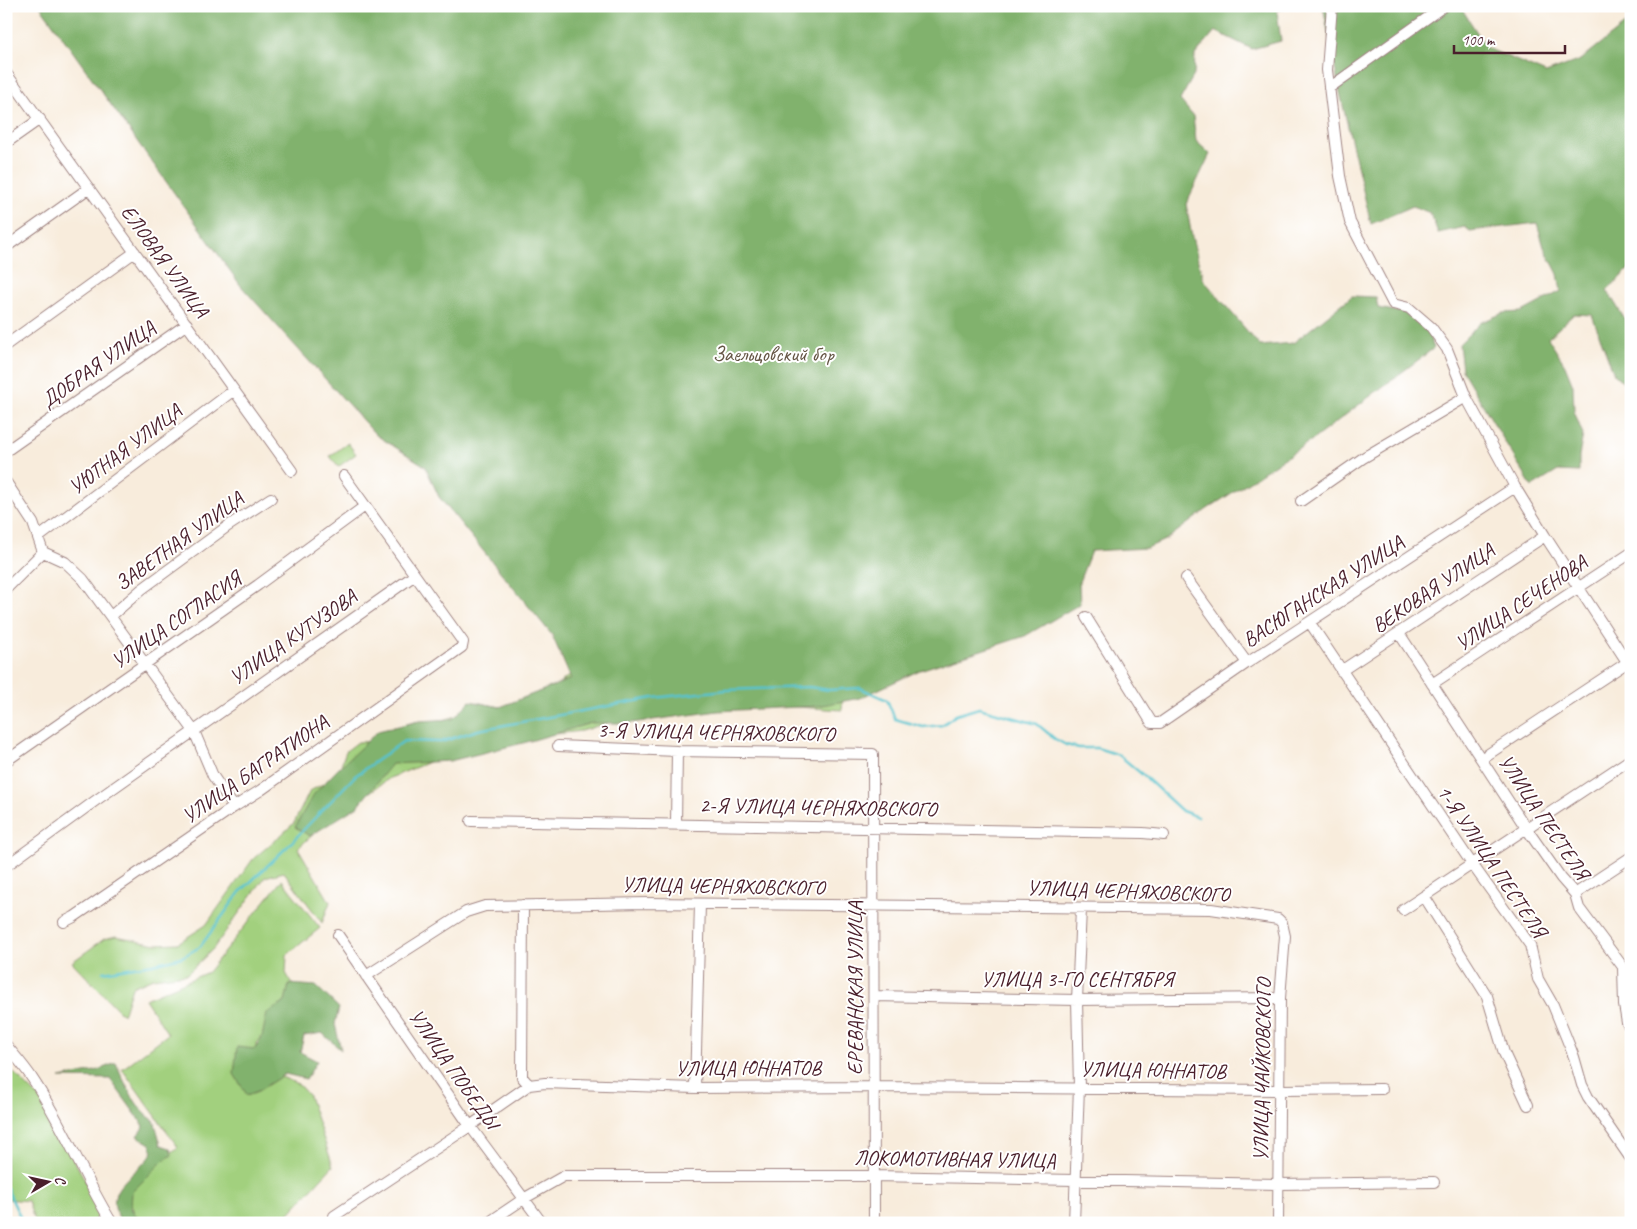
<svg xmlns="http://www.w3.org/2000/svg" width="1637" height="1229" font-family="Caveat,sans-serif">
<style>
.green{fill:#a2d07e;stroke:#767854}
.forest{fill:#81b26d;stroke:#66684c}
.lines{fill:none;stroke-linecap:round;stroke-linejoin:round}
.stream{stroke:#56c3cd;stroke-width:2.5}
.minor-casing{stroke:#a18684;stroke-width:12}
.minor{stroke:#fff;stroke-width:10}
.labels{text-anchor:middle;stroke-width:4;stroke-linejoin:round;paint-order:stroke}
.street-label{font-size:21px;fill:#4a1f2b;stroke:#fff}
.park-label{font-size:21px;fill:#645444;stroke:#fff}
</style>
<rect width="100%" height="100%" fill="#fff"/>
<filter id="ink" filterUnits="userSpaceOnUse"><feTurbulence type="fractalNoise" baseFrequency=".02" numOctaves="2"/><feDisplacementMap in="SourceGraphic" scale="10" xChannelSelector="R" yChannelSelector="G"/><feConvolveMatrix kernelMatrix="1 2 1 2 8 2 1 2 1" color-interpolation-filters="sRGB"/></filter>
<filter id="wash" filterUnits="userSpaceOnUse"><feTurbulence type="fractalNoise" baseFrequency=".0096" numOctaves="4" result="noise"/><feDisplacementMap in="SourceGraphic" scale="20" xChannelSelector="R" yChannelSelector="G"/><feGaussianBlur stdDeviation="1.12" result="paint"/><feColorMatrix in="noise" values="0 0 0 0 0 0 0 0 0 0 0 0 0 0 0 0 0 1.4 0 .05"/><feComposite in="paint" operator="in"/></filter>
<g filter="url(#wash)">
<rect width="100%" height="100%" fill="#f8ecdc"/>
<path class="green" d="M348,443L356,454L338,467L330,456Z
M642,665L845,667L842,710L753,704L647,711L581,731L473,744L390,778L326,823L298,848L330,902L322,923L284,872L265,877L213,949L187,974L153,978L132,987L123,1015L72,962L104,939L116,936L156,944L178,943L206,925L253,859L280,836L294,823L310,791L337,776L346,751L358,742L382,741L412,722L443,720L467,713L475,702L501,707L546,695L567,677Z
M282,880L320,928L287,955L286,973L299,996L256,1043L258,1086L277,1075L298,1084L309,1096L333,1166L280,1223H141L136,1217L127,1195L141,1176L178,1147L122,1069L168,1034L145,999L208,972Z
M6,1061L11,1070L43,1102L108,1223H35L28,1201L6,1199Z"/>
<path class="forest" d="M40,6H1289L1277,11L1281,41L1252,49L1215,31L1195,55L1194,75L1180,100L1193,116L1196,141L1210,154L1186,204L1192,237L1203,279L1260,346L1293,343L1352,296L1376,297L1378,308L1405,313L1427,330L1434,348L1315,438L1206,510L1167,539L1147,548L1091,551L1079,582L1080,604L1025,636L920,670L860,698L818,706L718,711L631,723H591L527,742L450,761L392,764L358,806L310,836L295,827L313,795L338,769L378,731L419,721L453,719L470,701L500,707L571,679L552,635L439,497L425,466L376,435L241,286Z
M1323,6H1460L1487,48L1546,73L1580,60L1631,20V264L1629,269L1607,290L1627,323L1631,321V387L1629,388L1614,374L1592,315L1574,314L1548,338L1565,365L1573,385L1574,411L1583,435L1579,456V472L1558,471L1532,487L1462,370L1459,344L1480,323L1503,313L1522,312L1561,291L1558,274L1544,247L1537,223L1470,231L1465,227L1438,233L1430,213L1413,206L1371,224L1340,93Z
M289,984L316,986L339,1008L335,1024L341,1050L322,1033L304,1036L300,1052L317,1061L306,1079L285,1074L258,1091L247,1095L234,1074L237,1047L255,1049L262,1037L267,1013L285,1002Z
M116,1063C124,1081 137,1112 154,1120L161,1145L170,1148L172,1155L164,1160L132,1192L131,1208L140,1223H122C98,1185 138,1178 153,1151L150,1144L137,1136L144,1126L110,1079L60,1078L95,1071Z"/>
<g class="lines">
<path class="stream" d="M103,972L153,964L182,957L200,947L240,892L287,847L355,776L404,741L441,742L478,730L653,698L726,690L809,687L829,690L860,688L887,700L895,719L923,727L942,725L956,715L979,708L1037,724L1055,739L1066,745L1079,748H1097L1119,755L1144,776L1182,811L1198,817
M6,1187L23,1223"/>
</g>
</g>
<g filter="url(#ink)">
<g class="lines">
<g class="minor-casing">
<path id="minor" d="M1332,6L1327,70L1340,176L1350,222L1393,304L1409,308L1431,327L1447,349L1466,397L1515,487L1545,536L1631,668
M6,73L292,471
M1329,88L1444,6
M6,143L40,119
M6,247L89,188
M6,345L135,252
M6,451L187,324
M6,482L33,523L43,552L65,562L83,579L194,731L213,776L234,807
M1301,501L1363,458L1466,397
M39,537L234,390
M1186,578L1247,663
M6,589L43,552
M111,616L142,589L228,526L271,498
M1086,617L1152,723H1160L1247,663L1515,487
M1310,623L1472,864L1530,945L1538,979L1553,1005L1564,1032L1574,1057L1582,1085L1588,1097L1631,1159
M1399,633L1526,828L1561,878L1575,894L1579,908L1623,967L1624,1005L1627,1023L1631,1029
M1341,671L1545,536
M1432,684L1631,553
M558,746L677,751L873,754L874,1223
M1481,759L1631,660
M6,761L258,585L365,506
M471,821L1143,833L1164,835
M676,824L677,751
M6,866L95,801L415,575
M1575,894L1631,857
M1424,896L1487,996L1504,1053L1528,1105
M523,905L522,1077L529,1085
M1403,910L1631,759
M64,922L74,917L234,807L261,790L462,647L463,642L344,476
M338,935L470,1126L542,1223
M366,976L466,912L485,906L646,903L1211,909L1278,919L1282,923L1285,936L1280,998L1278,1223
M874,996L1077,1000L1280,998
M6,1045C15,1056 25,1067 32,1078C63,1124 83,1176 112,1223
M695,1088L700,904
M335,1223L334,1216L470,1126L529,1085L545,1083L695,1088L873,1087L1280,1090L1382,1089
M488,1223L525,1198L564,1176H875L1278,1184L1434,1182
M1074,1223L1079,1087L1077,1000L1081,909"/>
</g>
<use href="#minor" class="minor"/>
</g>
</g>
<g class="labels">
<g class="street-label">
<text transform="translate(165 261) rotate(54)" y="7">ЕЛОВАЯ УЛИЦА</text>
<text transform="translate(98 364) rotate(-35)" y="7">ДОБРАЯ УЛИЦА</text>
<text transform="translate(125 449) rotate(-37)" y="7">УЮТНАЯ УЛИЦА</text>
<text transform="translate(179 541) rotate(-36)" y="7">ЗАВЕТНАЯ УЛИЦА</text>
<text transform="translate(1433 588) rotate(-34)" y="7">ВЕКОВАЯ УЛИЦА</text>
<text transform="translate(1323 591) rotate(-33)" y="7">ВАСЮГАНСКАЯ УЛИЦА</text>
<text transform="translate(1521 603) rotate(-34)" y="7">УЛИЦА СЕЧЕНОВА</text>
<text transform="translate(176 620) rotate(-35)" y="7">УЛИЦА СОГЛАСИЯ</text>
<text transform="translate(293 637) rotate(-35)" y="7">УЛИЦА КУТУЗОВА</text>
<text transform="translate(716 732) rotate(1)" y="7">3-Я УЛИЦА ЧЕРНЯХОВСКОГО</text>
<text transform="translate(255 769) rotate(-35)" y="7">УЛИЦА БАГРАТИОНА</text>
<text transform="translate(818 807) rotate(1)" y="7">2-Я УЛИЦА ЧЕРНЯХОВСКОГО</text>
<text transform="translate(1544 817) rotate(56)" y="7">УЛИЦА ПЕСТЕЛЯ</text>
<text transform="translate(1492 861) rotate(56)" y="7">1-Я УЛИЦА ПЕСТЕЛЯ</text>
<text transform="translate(723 886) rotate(1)" y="7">УЛИЦА ЧЕРНЯХОВСКОГО</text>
<text transform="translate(1128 891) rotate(2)" y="7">УЛИЦА ЧЕРНЯХОВСКОГО</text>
<text x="1077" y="986">УЛИЦА 3-ГО СЕНТЯБРЯ</text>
<text transform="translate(855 988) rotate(-90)" y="7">ЕРЕВАНСКАЯ УЛИЦА</text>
<text x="748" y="1075">УЛИЦА ЮННАТОВ</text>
<text transform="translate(454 1069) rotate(55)" y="7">УЛИЦА ПОБЕДЫ</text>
<text transform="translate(1153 1070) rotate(1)" y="7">УЛИЦА ЮННАТОВ</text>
<text transform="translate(1262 1070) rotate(-89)" y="7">УЛИЦА ЧАЙКОВСКОГО</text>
<text transform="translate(955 1159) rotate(1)" y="7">ЛОКОМОТИВНАЯ УЛИЦА</text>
</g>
<g class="park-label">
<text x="773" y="361">Заельцовский бор</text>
</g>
</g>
<rect width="1637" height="1229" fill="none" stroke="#fff" stroke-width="25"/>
<g transform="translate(48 1182) rotate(81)" stroke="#ffffff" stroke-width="4" paint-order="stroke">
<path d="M0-4L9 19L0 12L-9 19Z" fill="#4a1f2b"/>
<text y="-8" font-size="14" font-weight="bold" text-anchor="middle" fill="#4a1f2b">С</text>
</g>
<path d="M1454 45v8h111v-8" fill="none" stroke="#4a1f2b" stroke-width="2.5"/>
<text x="1462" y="45" font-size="15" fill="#4a1f2b" stroke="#ffffff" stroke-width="4" paint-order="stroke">100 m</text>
</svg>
